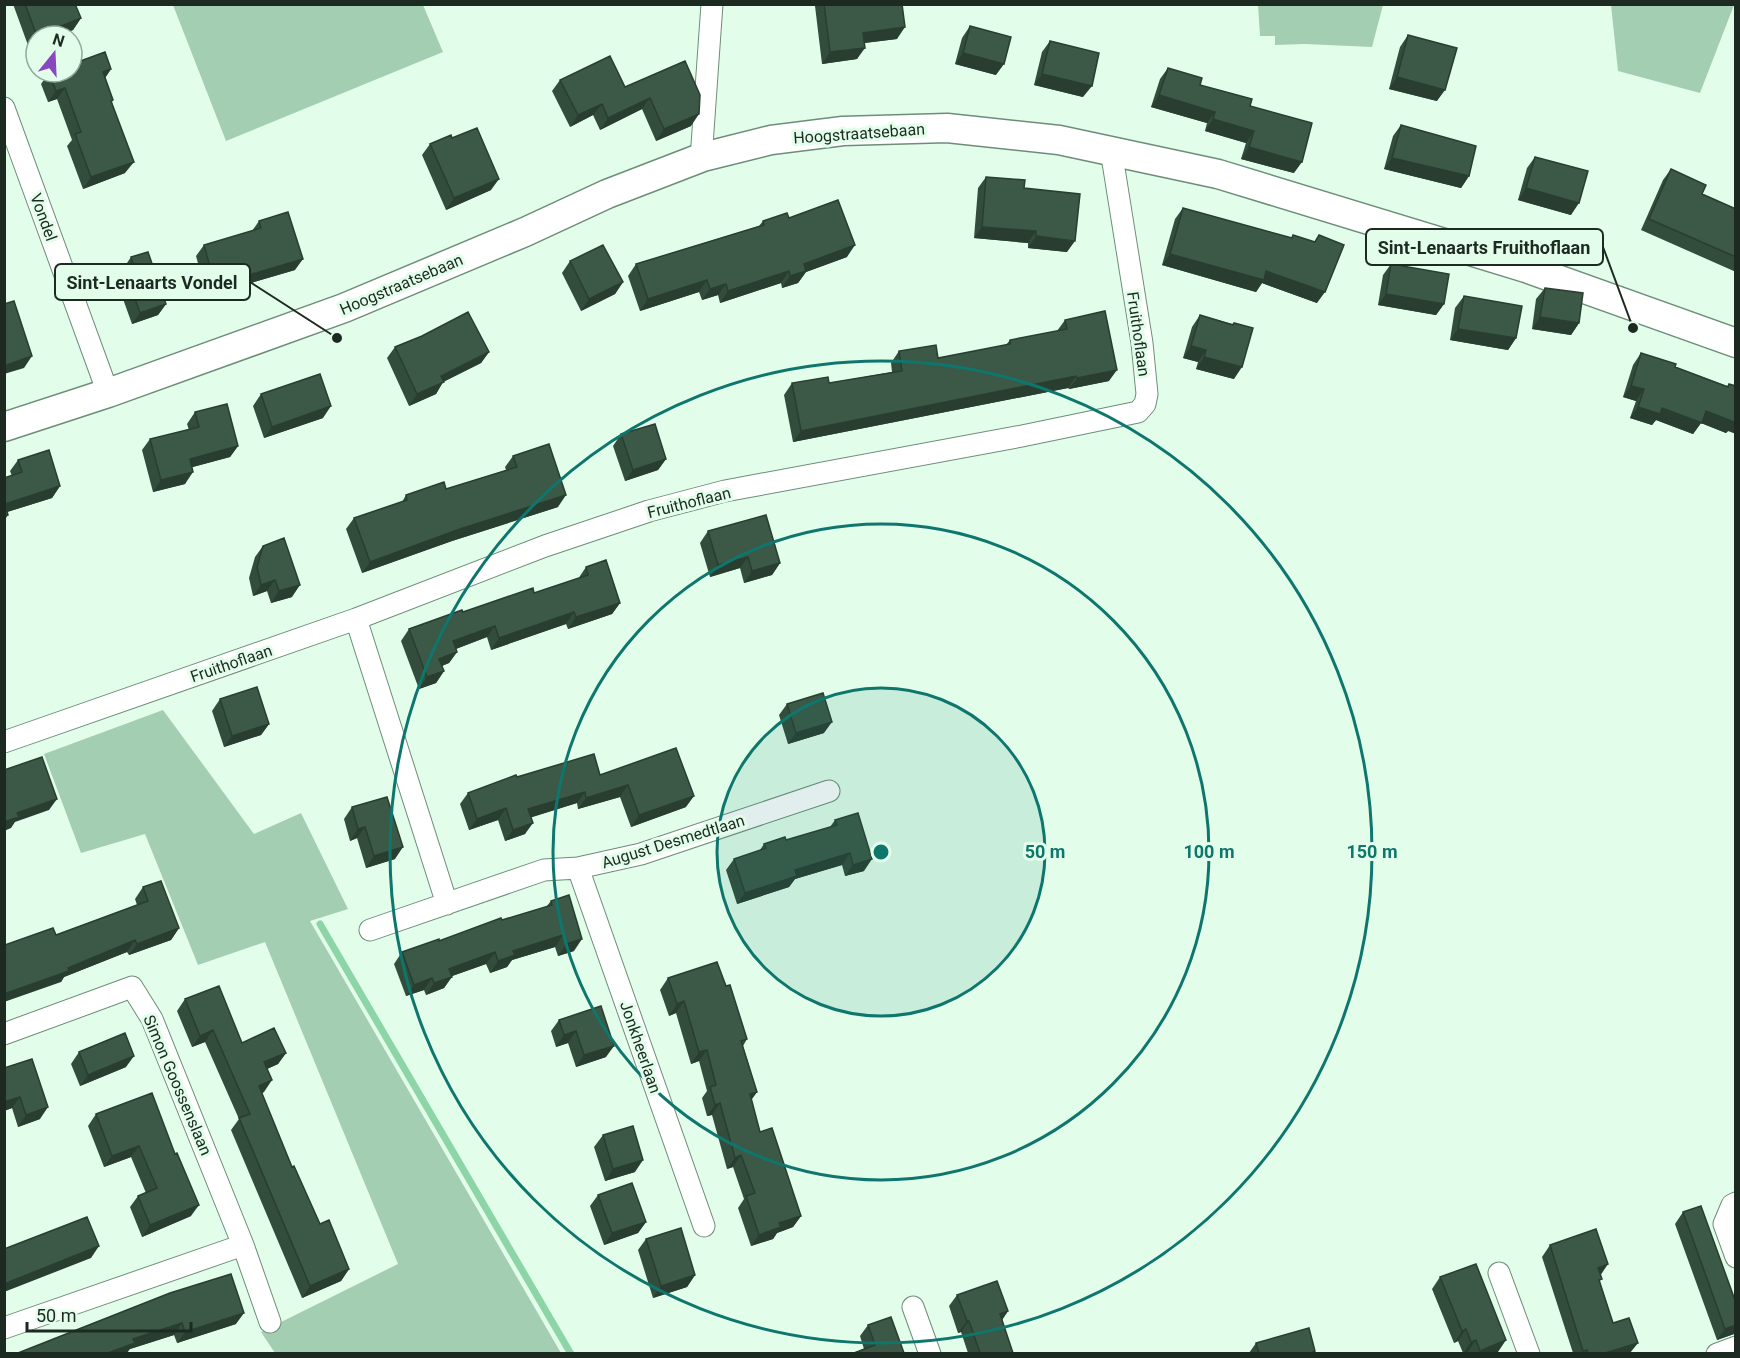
<svg xmlns="http://www.w3.org/2000/svg" width="1740" height="1358" font-family="Roboto,sans-serif">
<style>
.green{fill:#a4ceb2}
.lines{fill:none;stroke-linecap:round;stroke-linejoin:round}
.stream{stroke:#8dd5a7;stroke-width:7}
.minor-casing{stroke:#6d8d78;stroke-width:23}
.secondary-casing{stroke:#6d8d78;stroke-width:31}
.minor{stroke:#fff;stroke-width:21}
.secondary{stroke:#fff;stroke-width:28}
.wall{fill:#334d3c}
.shaded-wall{fill:#293e31}
.building{fill:#3b5946;stroke:#293e31;stroke-width:1.5}
.ring{fill:none;stroke:#0f766e;stroke-width:3}
.labels{text-anchor:middle;stroke-width:6;stroke-linejoin:round;paint-order:stroke}
.street-label{font-size:16px;fill:#1d2a22;stroke:#e2feeb}
.centre{fill:#0f766e;stroke:#e2feeb;stroke-width:3}
.ring-label{font-size:18px;text-anchor:middle;font-weight:bold;fill:#0f766e;stroke:#e2feeb;stroke-width:6;stroke-linejoin:round;paint-order:stroke}
.leader{fill:none;stroke:#1d2a22;stroke-width:2}
.callout-dot{fill:#1d2a22;stroke:#e2feeb;stroke-width:2}
.callout{fill:#e2feeb;stroke:#1d2a22;stroke-width:2}
.callout-label{font-size:18px;text-anchor:middle;font-weight:bold;fill:#1d2a22}
</style>
<rect width="100%" height="100%" fill="#e2feeb"/>
<path class="green" d="M173,5H423L443,52L226,141Z
M1258,5V4L1383,5L1372,47L1305,44L1275,45V36H1260Z
M1611,5H1734L1700,93L1618,71Z
M163,710L254,834L301,813L348,909L310,921L561,1353H275L261,1332L398,1264L265,942L198,965L145,834L81,853L44,754Z"/>
<g class="lines">
<path class="stream" d="M320,924L571,1354"/>
<g class="minor-casing">
<path id="minor" d="M4,108L108,393
M703,157L702,145L712,4
M356,619L447,904
M4,742L356,619L545,546L649,511L725,491L1022,436L1138,412L1145,404L1147,394L1142,343L1111,150
M578,868L704,1226
M370,930L544,870L578,868L641,854L829,791
M4,1034L132,987L152,1019L243,1245L270,1322
M1736,1203L1732,1205L1724,1224L1736,1257
M1499,1273L1529,1354
M913,1307L930,1354
M4,1328L243,1245
M1717,1354L1736,1347"/>
</g>
<g class="secondary-casing">
<path id="secondary" d="M4,427L108,393L344,308L525,232L607,194L703,157L771,140L843,131L947,128L1059,140L1218,174L1526,268L1736,343"/>
</g>
<use href="#minor" class="minor"/>
<use href="#secondary" class="secondary"/>
</g>
<path class="wall" d="M13,4H75L81,18L73,30L57,36H36V45L29,48Z
M816,4H902L897,39L865,43L857,59L822,64L815,6Z
M970,26L996,75L955,64L962,38Z
M1408,35L1437,101L1389,89L1400,47Z
M1050,41L1083,97L1034,85L1042,52Z
M685,61L691,126L656,141L642,109L600,130L593,115L570,127L552,91L560,80L625,87Z
M1168,68L1200,85L1250,106L1294,173L1241,159L1246,143L1205,131L1207,123L1151,107L1160,79Z
M111,69L105,78L113,100L112,102L125,173L83,189L67,146L72,140L57,99L48,102L41,84L49,73Z
M1401,125L1469,176L1461,188L1384,169L1393,136Z
M452,138L491,190L446,210L422,155L430,144Z
M1535,157L1571,215L1518,200L1527,168Z
M1671,169L1702,194L1736,209V272L1641,230L1663,180Z
M986,177L1024,188L1067,252L1028,248V243L974,238L978,188Z
M1183,208L1291,238L1293,235L1314,242L1319,235L1317,303L1262,283L1256,292L1162,265L1175,219Z
M789,218L847,257L806,272L798,283L782,288L781,283L720,303L718,295L702,300L699,292L640,311L628,276L636,264L759,226L763,221Z
M259,221L295,270L207,296L196,256L204,245L252,231Z
M131,257L166,304L158,315L132,324L118,285L125,275L123,269Z
M570,261L623,282L615,294L581,311L562,273Z
M1391,264L1444,304L1436,315L1378,305L1383,275Z
M1545,288L1579,323L1571,335L1532,329L1536,299Z
M1464,296L1516,338L1508,350L1450,340L1455,308Z
M1200,315L1232,324L1234,323V379L1196,369L1198,362L1183,358L1192,327Z
M1065,320L1109,381L1069,389L1068,388L793,442L784,395L792,383H829L892,372L891,363L899,351L938,358L1006,345L1010,340L1057,331Z
M395,347L489,352L481,363L443,382L436,394L409,406L387,358Z
M1641,353L1675,367L1727,386L1729,384L1728,431L1726,433L1701,423L1693,434L1656,420L1652,425L1630,418L1636,401L1623,397L1633,365Z
M261,394L323,418L264,438L253,406Z
M195,412L238,446L230,457L192,467L185,484L153,492L142,450L150,439L189,430L187,424Z
M621,434L666,459L658,470L625,481L613,446Z
M513,456L558,507L452,541L362,573L346,529L354,518L402,502L406,495L446,489L506,470L505,467Z
M18,460L60,486L52,498L7,512L8,515L4,521V478L12,476L10,471Z
M708,531L780,563L772,575L744,583L740,568L710,577L700,543Z
M263,546L292,597L271,603L267,591L253,596L249,578L255,557Z
M586,567L620,603L612,614L568,629L566,624L491,650L487,637L456,649L457,652L449,663L442,666L444,671L436,683L419,689L401,641L409,629L463,612L534,593L578,579Z
M220,699L269,724L261,735L224,747L212,711Z
M787,704L824,733L788,744L779,715Z
M600,775L686,807L631,827L620,797L578,809L577,803L531,817L525,834L505,841L498,820L469,830L460,804L468,793L517,777Z
M352,807L395,859L366,868L357,838L350,841L344,819Z
M835,820L864,871L845,876L842,865L795,879L789,887L737,904L726,870L734,859L760,850L764,844L786,840L830,827Z
M143,887L179,928L171,940L129,955L127,952L64,977L61,982L5,945L56,935L137,905L135,899Z
M551,901L574,951L558,956L555,947L512,960L507,967L490,973L486,964L452,976L444,988L426,995L424,990L406,996L394,964L402,952L546,907Z
M668,978L726,986L747,1039L743,1046L757,1092L751,1100L760,1132L801,1216L793,1227L777,1233L773,1239L751,1246L738,1208L744,1199L733,1167L727,1169L712,1115L707,1116L702,1098L707,1091L699,1061L691,1064L676,1013L669,1016L660,990Z
M185,999L242,1043L286,1053L278,1064L267,1069L264,1092L262,1093L292,1167L320,1224L349,1269L341,1281L302,1298L231,1130L239,1119L205,1042L192,1047L177,1011Z
M601,1006L606,1057L576,1067L568,1043L556,1047L551,1031L559,1020Z
M79,1052L126,1067L80,1086L71,1064Z
M4,1068L40,1119L18,1127L12,1108L4,1111Z
M152,1093L191,1216L142,1237L130,1207L138,1196L146,1193L131,1157L104,1167L88,1126L96,1114Z
M603,1135L635,1172L605,1181L594,1147Z
M598,1195L646,1222L638,1233L604,1245L590,1206Z
M1683,1212L1734,1334L1717,1340L1675,1224Z
M646,1239L695,1275L687,1287L653,1298L638,1250Z
M1550,1245L1601,1275L1600,1282L1613,1323L1630,1353H1573L1542,1257Z
M1440,1277L1498,1352L1493,1353H1469L1468,1352L1463,1353L1458,1341L1454,1343L1432,1289Z
M170,1293L236,1324L177,1343L174,1335L130,1349L18,1353Z
M957,1295L1008,1311L1002,1320L1013,1353H968L961,1332L958,1333L949,1306Z
M868,1325L904,1353H853L864,1349L860,1336Z
M1256,1343L1314,1353H1249Z"/>
<path class="shaded-wall" d="M81,18L73,30L57,36H37Z
M905,27L897,39L855,44L863,33Z
M36,38V45L29,48Z
M865,48L857,59L822,64L830,52Z
M963,53L1004,64L996,75L955,64Z
M111,69L103,81V72Z
M1042,74L1092,86L1083,97L1034,85Z
M1397,77L1445,90L1437,101L1389,89Z
M65,88L57,99L48,102L56,91Z
M1159,95L1215,112L1207,123L1151,107Z
M650,98L642,109L600,130L608,118Z
M602,104L593,115L570,127L578,115Z
M699,114L691,126L656,141L664,129Z
M1213,119L1254,131L1246,143L1205,131Z
M1249,147L1302,162L1294,173L1241,159Z
M1392,158L1469,176L1461,188L1384,169Z
M134,162L125,173L83,189L91,177Z
M499,179L491,190L446,210L454,198Z
M1526,188L1579,203L1571,215L1518,200Z
M982,227L1036,231L1028,243L974,238Z
M1036,236L1075,241L1067,252L1028,248Z
M855,245L847,257L806,272L798,283L782,288L790,276L804,264Z
M1170,254L1266,271L1325,292L1317,303L1262,283L1256,292L1162,265Z
M303,259L295,270L207,296L215,285Z
M789,271L781,283L720,303L728,291Z
M707,280L699,292L640,311L648,299Z
M623,282L615,294L581,311L589,299Z
M726,284L718,295L702,300L710,289Z
M1386,294L1444,304L1436,315L1378,305Z
M166,304L158,315L132,324L140,313Z
M1540,317L1579,323L1571,335L1532,329Z
M1458,329L1516,338L1508,350L1450,340Z
M1191,346L1206,350L1198,362L1183,358Z
M489,352L481,363L443,382L436,394L409,406L417,394L441,376Z
M32,356L24,368L4,374V366Z
M1204,357L1242,367L1234,379L1196,369Z
M1117,370L1109,381L1069,389L1077,378Z
M1076,376L1068,388L793,442L801,431Z
M1631,386L1644,389L1636,401L1623,397Z
M331,406L323,418L264,438L272,427Z
M1638,407L1706,411L1736,419V434L1728,431L1726,433L1701,423L1693,434L1656,420L1652,425L1630,418Z
M238,446L230,457L182,470L190,459Z
M666,459L658,470L625,481L633,470Z
M193,472L185,484L153,492L161,480Z
M60,486L52,498L4,513L5,504Z
M566,495L558,507L452,541L362,573L370,562L460,529Z
M748,557L740,568L710,577L718,565Z
M780,563L772,575L744,583L752,571Z
M275,580L267,591L253,596L261,585Z
M300,585L292,597L271,603L279,591Z
M620,603L612,614L568,629L576,617Z
M574,612L566,624L491,650L499,638Z
M495,626L487,637L445,653L453,641Z
M457,652L449,663L431,670L439,659Z
M444,671L436,683L419,689L427,677Z
M832,722L824,733L788,744L796,733Z
M269,724L261,735L224,747L232,736Z
M628,785L620,797L578,809L586,798Z
M585,792L577,803L520,821L528,809Z
M694,796L686,807L631,827L639,815Z
M57,799L49,810L15,822L11,828L4,831V822L17,813Z
M506,808L498,820L469,830L477,819Z
M533,823L525,834L505,841L513,830Z
M365,827L357,838L350,841L358,829Z
M403,847L395,859L366,868L374,856Z
M850,853L842,865L795,879L789,887L737,904L745,893L795,870Z
M872,859L864,871L845,876L853,865Z
M179,928L171,940L129,955L137,944Z
M563,935L555,947L512,960L507,967L490,973L498,961L513,951Z
M582,939L574,951L558,956L566,944Z
M135,940L127,952L64,977L61,982L4,1002V994Z
M495,952L486,964L441,980L449,969Z
M452,977L444,988L426,995L434,983Z
M432,978L424,990L406,996L414,985Z
M684,1001L676,1013L669,1016L677,1004Z
M213,1030L205,1042L192,1047L200,1036Z
M576,1031L568,1043L556,1047L564,1035Z
M614,1046L606,1057L576,1067L584,1055Z
M707,1050L699,1061L691,1064L699,1052Z
M286,1053L278,1064L256,1074L264,1062Z
M134,1056L126,1067L80,1086L88,1075Z
M272,1080L264,1092L251,1097L259,1086Z
M757,1092L749,1103L750,1094Z
M20,1097L12,1108L4,1111V1102Z
M720,1103L712,1115L707,1116L715,1105Z
M48,1107L40,1119L18,1127L26,1115Z
M139,1146L131,1157L104,1167L112,1156Z
M741,1155L733,1167L727,1169L735,1158Z
M643,1160L635,1172L605,1181L613,1169Z
M199,1205L191,1216L142,1237L150,1225Z
M801,1216L793,1227L777,1233L773,1239L751,1246L759,1235L779,1223Z
M646,1222L638,1233L604,1245L612,1233Z
M99,1246L91,1258L4,1292V1284Z
M1608,1264L1600,1276L1598,1268Z
M349,1269L341,1281L302,1298L310,1286Z
M695,1275L687,1287L653,1298L661,1286Z
M1008,1311L1000,1323V1314Z
M244,1313L236,1324L177,1343L185,1332Z
M967,1321H969L961,1332L958,1333Z
M182,1323L174,1335L130,1349L127,1353H108L133,1339Z
M1736,1325V1332L1734,1334L1717,1340L1725,1329Z
M1466,1329L1458,1341L1454,1343L1462,1331Z
M1476,1340L1468,1352L1463,1353L1471,1342Z
M1506,1340L1498,1352L1493,1353H1478L1480,1351Z
M1638,1343L1630,1353H1605Z"/>
<path class="building" d="M25,4H75L81,18L37,36Z
M824,4H902L905,27L863,33L865,48L830,52Z
M970,26L1011,37L1004,64L963,53Z
M1408,35L1457,48L1445,90L1397,77Z
M1050,41L1099,53L1092,86L1042,74Z
M105,52L111,69L103,72L113,100L111,101L134,162L91,177L75,134L81,132L65,88L56,91L49,73L72,72V64Z
M610,56L625,87L685,61L700,95L699,114L664,129L650,98L608,118L602,104L578,115L560,80Z
M1168,68L1202,78L1200,85L1252,99L1250,106L1312,123L1302,162L1249,147L1254,131L1213,119L1215,112L1159,95Z
M1401,125L1476,146L1469,176L1392,158Z
M477,128L499,179L454,198L430,144L451,135L452,138Z
M1535,157L1588,171L1579,203L1526,188Z
M1671,169L1706,185L1702,194L1736,209V257L1649,219Z
M986,177L1025,180L1024,188L1080,194L1075,241L1036,236V231L982,227Z
M838,200L855,245L804,264L806,271L790,276L789,271L728,291L726,284L710,289L707,280L648,299L636,264L764,225L763,221L787,213L789,218Z
M1183,208L1292,238L1293,235L1315,242L1319,235L1344,245L1325,292L1266,271L1264,280L1170,254Z
M288,212L303,259L215,285L204,245L261,228L259,221Z
M603,245L623,282L589,299L570,261Z
M148,252L166,304L140,313L126,273L135,270L131,257Z
M1391,264L1449,274L1444,304L1386,294Z
M1545,288L1583,293L1579,323L1540,317Z
M1464,296L1522,306L1516,338L1458,329Z
M14,301L32,356L4,366V304Z
M1105,311L1117,370L1077,378L1076,376L801,431L792,383L828,377L829,383L902,371L899,351L936,345L938,358L1010,344V340L1067,329L1065,320Z
M468,312L489,352L441,376L444,382L417,394L395,347L422,336Z
M1200,315L1233,325L1234,323L1253,328L1242,367L1204,357L1206,350L1191,346Z
M1641,353L1676,364L1675,367L1728,387L1729,384L1736,386V419L1734,422L1706,411L1702,423L1662,408L1660,414L1638,407L1644,389L1631,386Z
M320,374L331,406L272,427L261,394Z
M227,404L238,446L190,459L193,472L161,480L150,439L199,427L195,412Z
M655,424L666,459L633,470L621,434Z
M549,444L566,495L460,529L370,562L354,518L407,500L406,495L444,482L446,489L517,467L513,456Z
M49,450L60,486L5,504L8,515L4,516V478L22,472L18,460Z
M766,515L780,563L752,571L748,557L718,565L708,531Z
M284,538L300,585L279,591L275,580L261,585L257,567L263,546Z
M606,560L620,603L576,617L574,612L499,638L495,626L453,641L457,652L439,659L444,671L427,677L409,629L462,610L463,612L533,588L534,593L588,575L586,567Z
M257,687L269,724L232,736L220,699Z
M823,693L832,722L796,733L787,704Z
M676,748L694,796L639,815L628,785L586,798L585,792L528,809L533,823L513,830L506,808L477,819L468,793L516,775L517,777L594,754L600,775Z
M42,757L57,799L17,813L19,817L4,822V770Z
M387,797L403,847L374,856L365,827L358,829L352,807Z
M858,813L872,859L853,865L850,853L795,870L797,876L745,893L734,859L766,848L764,844L785,837L786,840L837,825L835,820Z
M161,881L179,928L137,944L135,940L68,968L69,971L4,994V944L5,945L53,928L56,935L148,901L143,887Z
M569,895L582,939L566,944L563,935L513,951L515,955L498,961L495,952L449,969L452,977L434,983L432,978L414,985L402,952L439,939V941L501,918L502,920L552,905L551,901Z
M717,962L726,986L730,985L747,1039L741,1041L757,1092L750,1094L760,1132L772,1128L801,1216L779,1223L781,1227L759,1235L746,1196L755,1193L741,1155L735,1158L720,1103L715,1105L710,1087L716,1085L707,1050L699,1052L684,1001L677,1004L668,978Z
M219,986L242,1043L274,1028L286,1053L264,1062L272,1080L259,1086L292,1167L294,1166L320,1224L329,1220L349,1269L310,1286L239,1118L250,1114L213,1030L200,1036L185,999Z
M601,1006L614,1046L584,1055L576,1031L564,1035L559,1020Z
M125,1033L134,1056L88,1075L79,1052Z
M32,1059L48,1107L26,1115L20,1097L4,1102V1068Z
M152,1093L175,1154L177,1153L199,1205L150,1225L138,1196L157,1188L139,1146L112,1156L96,1114Z
M633,1126L643,1160L613,1169L603,1135Z
M632,1183L646,1222L612,1233L598,1195Z
M1701,1206L1736,1303V1325L1725,1329L1683,1212Z
M87,1217L99,1246L4,1284V1249Z
M681,1228L695,1275L661,1286L646,1239Z
M1596,1229L1608,1264L1598,1268L1602,1279L1599,1280L1613,1323L1629,1318L1638,1343L1605,1353H1588L1587,1350L1583,1351L1550,1245Z
M1476,1264L1506,1340L1480,1351L1476,1340L1471,1342L1466,1329L1462,1331L1440,1277Z
M231,1274L244,1313L185,1332L182,1323L133,1339L135,1343L108,1353H18L170,1293Z
M997,1281L1008,1311L1000,1314L1013,1353H980L969,1321H967L957,1295Z
M891,1317L904,1353H854L875,1345L868,1325Z
M1309,1328L1315,1351L1313,1352V1353H1259L1256,1343Z"/>
<circle cx="881" cy="852" r="164" fill="#0f766e" fill-opacity=".12"/>
<g class="ring">
<circle cx="881" cy="852" r="164"/>
<circle cx="881" cy="852" r="328"/>
<circle cx="881" cy="852" r="491"/>
</g>
<g class="labels">
<g class="street-label">
<text transform="translate(859 133) rotate(-4)" y="6">Hoogstraatsebaan</text>
<text transform="translate(44 217) rotate(70)" y="6">Vondel</text>
<text transform="translate(401 284) rotate(-23)" y="6">Hoogstraatsebaan</text>
<text transform="translate(1139 334) rotate(82)" y="6">Fruithoflaan</text>
<text transform="translate(689 502) rotate(-14)" y="6">Fruithoflaan</text>
<text transform="translate(231 663) rotate(-19)" y="6">Fruithoflaan</text>
<text transform="translate(673 841) rotate(-17)" y="6">August Desmedtlaan</text>
<text transform="translate(641 1047) rotate(71)" y="6">Jonkheerlaan</text>
<text transform="translate(178 1085) rotate(67)" y="6">Simon Goossenslaan</text>
</g>
</g>
<circle cx="881" cy="852" r="9" class="centre"/>
<g class="ring-label">
<text x="1045" y="858">50 m</text>
<text x="1209" y="858">100 m</text>
<text x="1372" y="858">150 m</text>
</g>
<path class="leader" d="M1633 328L1603 247M337 338L250 282"/>
<g class="callout-dot">
<circle cx="1633" cy="328" r="6"/>
<circle cx="337" cy="338" r="6"/>
</g>
<g class="callout">
<rect x="1366" y="229" width="237" height="36" rx="6"/>
<rect x="55" y="264" width="195" height="36" rx="6"/>
</g>
<g class="callout-label">
<text x="1484" y="254">Sint-Lenaarts Fruithoflaan</text>
<text x="152" y="289">Sint-Lenaarts Vondel</text>
</g>
<rect width="1740" height="1358" fill="none" stroke="#1d2a22" stroke-width="12"/>
<g transform="translate(54 54) rotate(18)"><circle r="28" fill="#e2feeb" stroke="#93a99b" stroke-width="1.5"/>
<path d="M0-4.5L10 22L0 15L-10 22Z" fill="#8849be"/>
<text y="-9" font-size="16" font-weight="bold" text-anchor="middle" fill="#1d2a22">N</text>
</g>
<path d="M27 1322v9h164v-9" fill="none" stroke="#1d2a22" stroke-width="3"/>
<text x="36" y="1322" font-size="18" fill="#1d2a22" stroke="#e2feeb" stroke-width="4.5" paint-order="stroke">50 m</text>
</svg>
